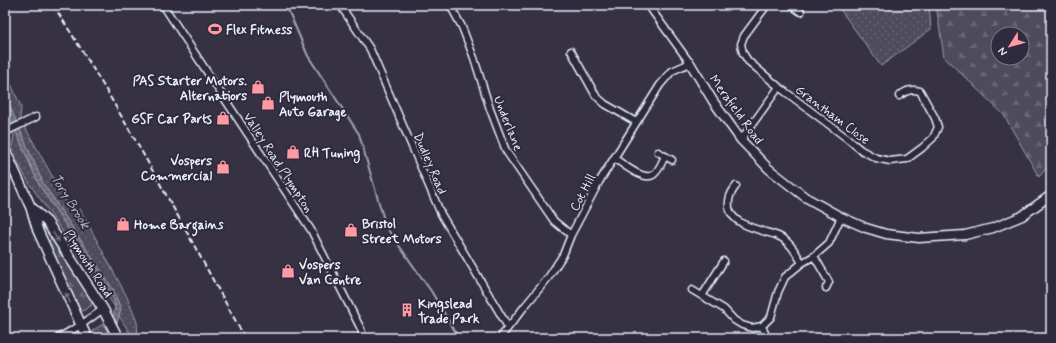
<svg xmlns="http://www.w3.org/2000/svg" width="1056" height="343" font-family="Mynerve,sans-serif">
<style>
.grass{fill:url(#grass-dots);stroke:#9a9eaa}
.forest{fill:url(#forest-firs);stroke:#9a9eaa;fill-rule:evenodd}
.water{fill:url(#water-rules);stroke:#a0a4af}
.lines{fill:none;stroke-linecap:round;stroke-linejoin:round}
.stream{stroke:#a0a4af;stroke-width:2}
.minor-casing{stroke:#e8f1f8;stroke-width:9}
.tertiary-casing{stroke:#e8f1f8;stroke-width:11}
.secondary-casing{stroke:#e8f1f8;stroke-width:12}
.minor{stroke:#2f2a3d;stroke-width:6}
.tertiary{stroke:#2f2a3d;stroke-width:8}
.secondary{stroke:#2f2a3d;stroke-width:9}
.rail{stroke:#e8f1f8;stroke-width:2;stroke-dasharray:6 3;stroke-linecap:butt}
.oneway{fill:#70707e}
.labels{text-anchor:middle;stroke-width:4;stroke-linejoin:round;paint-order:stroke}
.poi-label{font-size:13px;font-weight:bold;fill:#e8f1f8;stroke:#2f2a3d;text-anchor:start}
.street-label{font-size:13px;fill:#e8f1f8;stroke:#2f2a3d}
.water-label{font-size:14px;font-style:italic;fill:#b2b7c2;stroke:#2f2a3d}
</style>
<defs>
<pattern id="grass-dots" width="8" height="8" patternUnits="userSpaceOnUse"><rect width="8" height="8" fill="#4d4b5c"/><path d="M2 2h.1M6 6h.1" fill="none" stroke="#676574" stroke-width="1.8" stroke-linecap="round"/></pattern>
<pattern id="forest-firs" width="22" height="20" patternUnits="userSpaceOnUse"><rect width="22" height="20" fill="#4d4b5c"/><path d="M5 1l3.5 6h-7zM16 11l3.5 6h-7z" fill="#676574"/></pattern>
<pattern id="water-rules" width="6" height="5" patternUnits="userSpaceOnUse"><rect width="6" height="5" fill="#70717f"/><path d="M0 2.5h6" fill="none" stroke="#5b5c64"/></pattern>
</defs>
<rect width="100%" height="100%" fill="#363244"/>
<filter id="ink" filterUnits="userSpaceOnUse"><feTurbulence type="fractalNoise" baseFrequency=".025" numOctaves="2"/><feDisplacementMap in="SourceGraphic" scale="8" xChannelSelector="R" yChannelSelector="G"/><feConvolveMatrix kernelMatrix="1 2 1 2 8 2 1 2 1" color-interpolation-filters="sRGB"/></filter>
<g filter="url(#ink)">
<path class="grass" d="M837,5H929L931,29L881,66Z
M5,70L21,107L20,118L72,212L80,209L127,297L137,322L138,338H133L119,316L115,307L29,183L16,159L12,146L14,136L6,121H5Z
M103,324L112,338H93L91,335L92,331Z"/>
<path class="forest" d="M936,5H1051V162L1039,177L1004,115L944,57ZM998,34H1022V58H998Z
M51,239L92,301L91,306L81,312L48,242Z"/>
<path class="water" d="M5,95L43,183L113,289L121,309L113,338H107L115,307L114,300L104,283L39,185L5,107Z"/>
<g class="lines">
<path class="stream" d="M280,5L289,12L308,56L359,134L386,227L431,291L459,338"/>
<g class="minor-casing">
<path id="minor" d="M163,5L311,230L361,329L363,338
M340,5L370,49L441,214L508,327
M450,5L462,27L474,58L490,109L506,151L554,221L571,235
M767,5L744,36L741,44L743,53L748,61L779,87L848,139L861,150L876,158L890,161L907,159L922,148L933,138L938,127L935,118L920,91C911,89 907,90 899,96
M791,5L801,12
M571,51L596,96L605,104L636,122
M5,132L36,117
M741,140L779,87
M658,152L672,160
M614,158C623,164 643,181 653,175C659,171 662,162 665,156
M736,186C730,194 728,199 729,208C733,227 764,230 778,236C790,241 796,253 802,263
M814,256L829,282L826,288
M692,290L724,309L734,320L742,325L752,328L762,326L771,317L778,292L785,277L802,263L814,256L829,243L841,217
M702,296L724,261
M762,326L767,338
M58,338L81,325L103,309
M500,338L525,306L548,278L563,255L571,235L599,182L660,85L672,71L690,63L648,5"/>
</g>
<g class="tertiary-casing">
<path id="tertiary" d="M690,63L713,101L741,140L769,169L805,197L841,217L866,228L886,234L919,238L965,235L993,228L1022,216L1051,195"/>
</g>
<g class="secondary-casing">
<path id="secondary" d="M5,150L31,208L38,231L87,338
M32,208L47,222L103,309L118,338"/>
</g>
<use href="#minor" class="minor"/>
<use href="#tertiary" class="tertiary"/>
<use href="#secondary" class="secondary"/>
<path class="rail" d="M53,5C123,112 183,226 245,338"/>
</g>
<defs><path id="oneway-solid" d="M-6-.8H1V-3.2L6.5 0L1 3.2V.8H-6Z"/></defs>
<g class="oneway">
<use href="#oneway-solid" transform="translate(56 237) rotate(57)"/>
<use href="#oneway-solid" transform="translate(68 298) rotate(-115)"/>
</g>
</g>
<defs>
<g id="stadium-bare" transform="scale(1.08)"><path d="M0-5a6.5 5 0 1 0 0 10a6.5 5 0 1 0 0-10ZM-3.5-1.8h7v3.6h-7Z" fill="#ff9aa2" stroke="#2f2a3d" stroke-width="2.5" paint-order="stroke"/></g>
<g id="shop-bare" transform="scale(1.08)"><path d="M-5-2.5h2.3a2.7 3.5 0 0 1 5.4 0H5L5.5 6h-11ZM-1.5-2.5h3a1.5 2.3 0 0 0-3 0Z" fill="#ff9aa2" stroke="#2f2a3d" stroke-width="2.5" paint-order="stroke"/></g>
<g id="building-bare" transform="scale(1.08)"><path d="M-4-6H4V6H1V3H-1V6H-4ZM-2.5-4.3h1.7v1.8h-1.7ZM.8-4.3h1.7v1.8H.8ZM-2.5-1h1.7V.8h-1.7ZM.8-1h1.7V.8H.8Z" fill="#ff9aa2" stroke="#2f2a3d" stroke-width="2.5" paint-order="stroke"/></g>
</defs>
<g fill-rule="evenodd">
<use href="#stadium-bare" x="215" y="29"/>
<use href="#shop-bare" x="258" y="87"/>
<use href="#shop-bare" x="268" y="103"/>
<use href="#shop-bare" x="223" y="118"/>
<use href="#shop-bare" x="293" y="152"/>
<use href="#shop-bare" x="223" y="167"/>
<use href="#shop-bare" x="123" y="224"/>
<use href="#shop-bare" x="351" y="230"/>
<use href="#shop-bare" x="288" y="271"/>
<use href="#building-bare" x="407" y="310"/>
</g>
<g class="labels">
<g class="poi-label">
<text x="226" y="34">Flex Fitness</text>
<text x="247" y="85" text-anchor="end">PAS Starter Motors.<tspan x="247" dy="15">Alternatiors</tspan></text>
<text x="279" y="101">Plymouth<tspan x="279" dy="15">Auto Garage</tspan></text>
<text x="212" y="123" text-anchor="end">GSF Car Parts</text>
<text x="304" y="157">RH Tuning</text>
<text x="212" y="165" text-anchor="end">Vospers<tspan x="212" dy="15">Commercial</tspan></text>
<text x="362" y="228">Bristol<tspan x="362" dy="15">Street Motors</tspan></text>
<text x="134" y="229">Home Bargains</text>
<text x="299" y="269">Vospers<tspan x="299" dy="15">Van Centre</tspan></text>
<text x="418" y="308">Kingslead<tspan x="418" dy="15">Trade Park</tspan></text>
</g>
<g class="street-label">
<text transform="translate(737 109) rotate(54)" y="5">Merafield Road</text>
<text transform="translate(833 114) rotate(37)" y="5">Grantham Close</text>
<text transform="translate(509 123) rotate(68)" y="5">Underlane</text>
<text transform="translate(279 162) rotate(57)" y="5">Valley Road Plympton</text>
<text transform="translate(431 163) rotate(67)" y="5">Dudley Road</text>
<text transform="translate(582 192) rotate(-62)" y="5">Cot Hill</text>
<text transform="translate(89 263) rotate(57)" y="5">Plymouth Road</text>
</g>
<g class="water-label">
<text transform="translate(71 201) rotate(58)" y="5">Tory Brook</text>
</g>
</g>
<rect width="1056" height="343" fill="none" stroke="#2f2a3d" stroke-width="20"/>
<rect x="10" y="10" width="1036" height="323" fill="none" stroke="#e8f1f8" stroke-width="1.5" filter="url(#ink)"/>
<g transform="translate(1010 46) rotate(233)"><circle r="19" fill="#2f2a3d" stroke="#797a88"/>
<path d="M0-3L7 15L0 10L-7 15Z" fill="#ff9aa2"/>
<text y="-6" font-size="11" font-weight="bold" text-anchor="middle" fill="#e8f1f8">N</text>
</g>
</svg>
